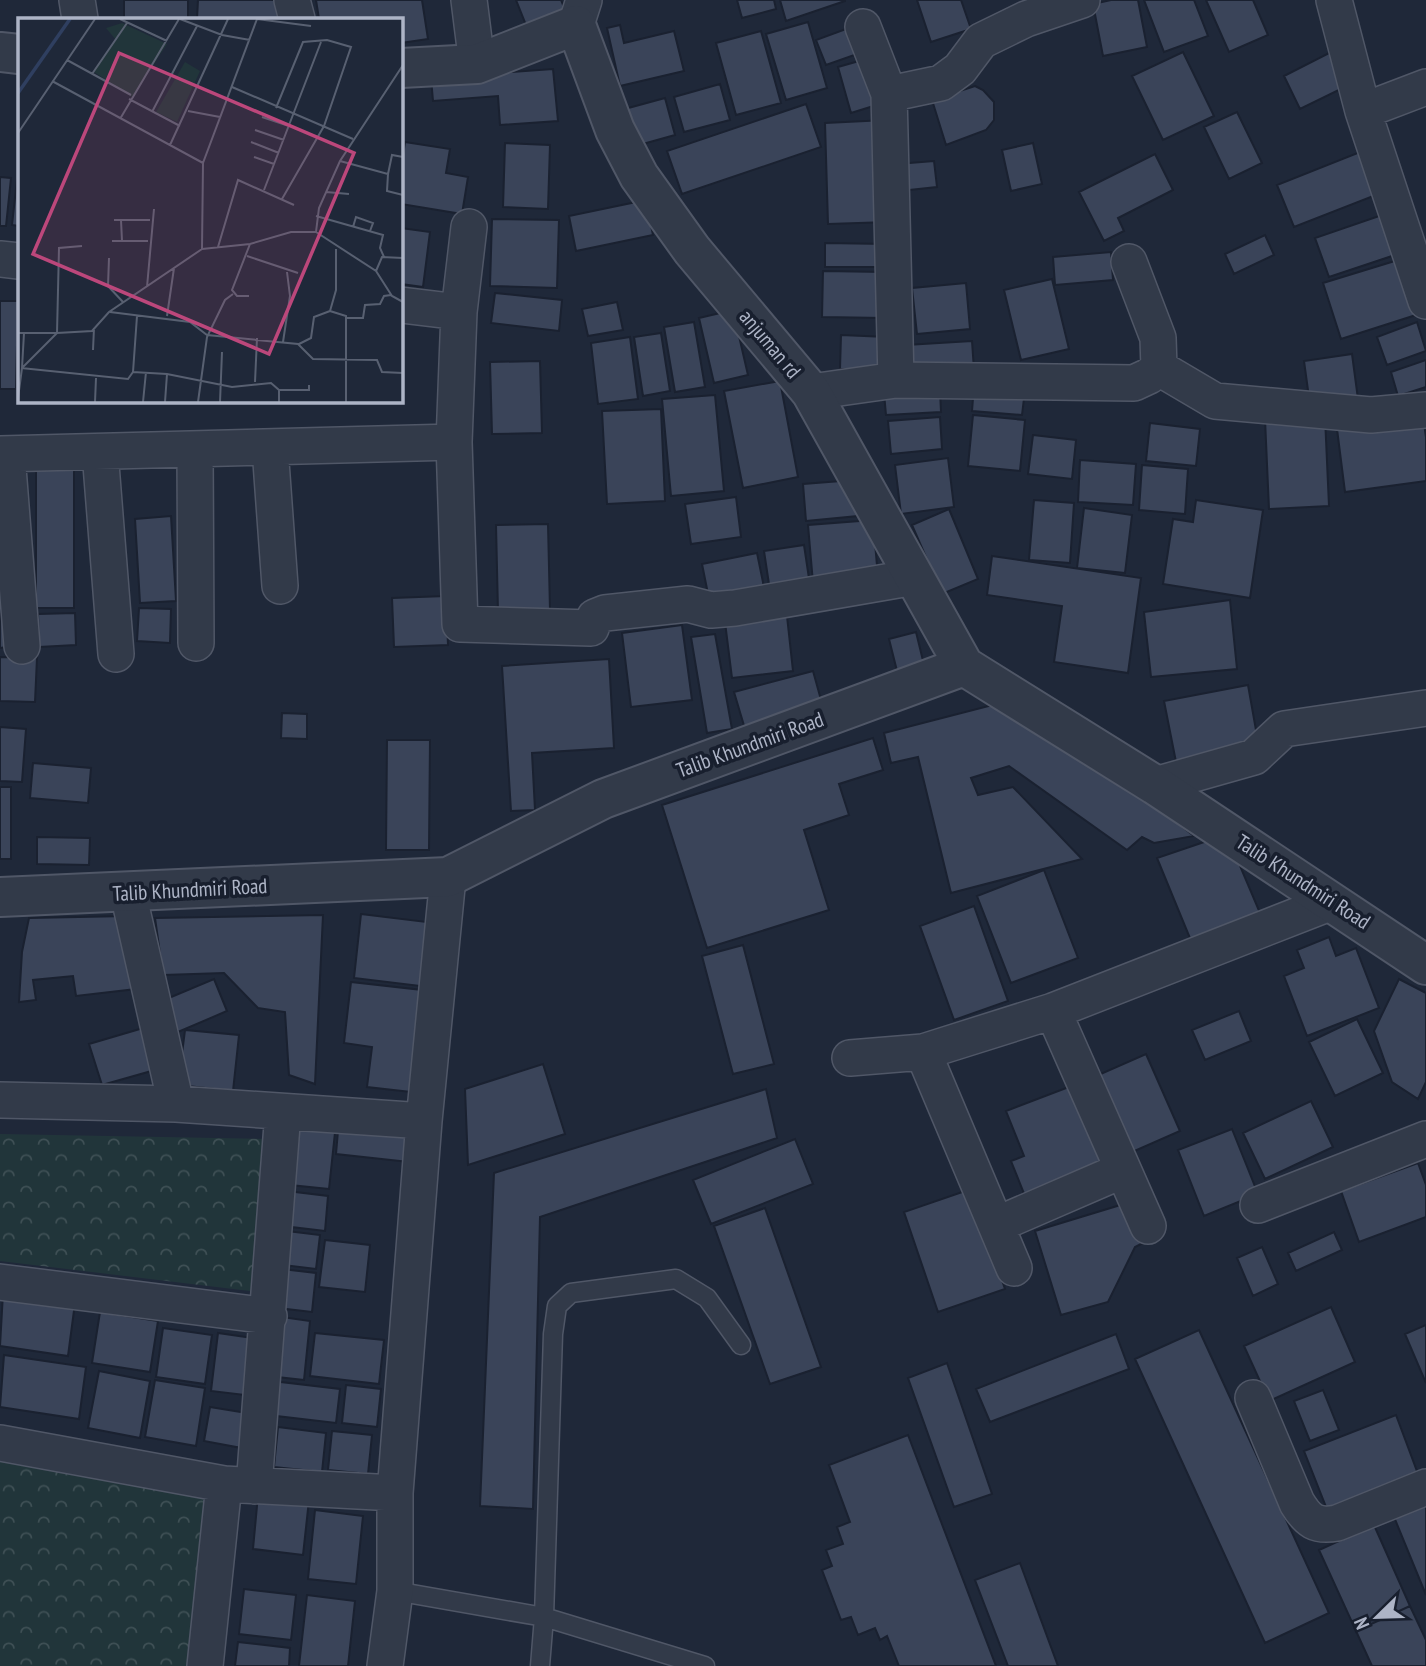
<svg xmlns="http://www.w3.org/2000/svg" width="1426" height="1666" font-family="'PT Sans Narrow',sans-serif">
<style>
.forest{fill:url(#forest-crowns)}
.building{fill:#3a4459;stroke:#1a2130;stroke-width:2}
.lines{fill:none;stroke-linecap:round;stroke-linejoin:round}
.service-casing{stroke:#505767;stroke-width:21}
.minor-casing{stroke:#505767;stroke-width:38}
.tertiary-casing{stroke:#505767;stroke-width:42}
.service{stroke:#323a49;stroke-width:18}
.minor{stroke:#323a49;stroke-width:35}
.tertiary{stroke:#323a49;stroke-width:38}
.labels{text-anchor:middle;stroke-width:7;stroke-linejoin:round;paint-order:stroke}
.street-label{font-size:21px;fill:#adb4c6;stroke:#181f2e}
.inset-river{fill:none;stroke:#2f3f60;stroke-width:3.5}
.inset-road{fill:none;stroke:#586071;stroke-width:2}
.view{fill:#bc477b;fill-opacity:0.15;stroke:#bc477b;stroke-width:3.5}
.inset-edge{fill:none;stroke:#adb4c6;stroke-width:3.5}
</style>
<defs>
<pattern id="forest-crowns" width="20" height="18" patternUnits="userSpaceOnUse" patternTransform="scale(1.75)"><rect width="20" height="18" fill="#21353a"/><path d="M2 6a3 3 0 1 1 6 0M12 15a3 3 0 1 1 6 0" fill="none" stroke="#3f5055"/></pattern>
</defs>
<rect width="100%" height="100%" fill="#1f2839"/>
<path class="forest" d="M0,1134L265,1139L259,1292L0,1261Z
M0,1435L232,1474L198,1666H0Z"/>
<path class="building" d="M124,0H188V19H124Z
M198,0H281L280,19H197Z
M316,0H422L428,39L401,43V19H319Z
M516,0H561L569,20L530,35Z
M737,0H774L776,9L742,18Z
M780,0H845V1L786,21Z
M917,0H961L971,29L931,42Z
M1111,0H1138L1147,47L1103,56L1093,4Z
M1144,0H1194L1208,36L1164,52Z
M1206,0H1253L1268,35L1229,52Z
M808,22L827,88L786,100L766,34Z
M620,25L624,43L674,31L684,71L620,86L607,28Z
M854,26L863,52L826,65L816,40Z
M761,31L781,103L736,115L716,43Z
M1183,52L1214,116L1163,140L1132,76Z
M1331,52L1347,86L1300,109L1284,76Z
M866,59L880,104L851,113L838,67Z
M553,69L558,121L500,125L498,96L433,101L431,78Z
M720,84L730,120L684,132L674,97Z
M975,86L983,90L994,102V120L986,130L946,145L932,100Z
M665,98L675,135L632,147L621,110Z
M806,104L821,147L682,194L667,151Z
M1237,112L1262,163L1229,179L1204,127Z
M886,120L889,222L828,224L825,123Z
M405,142L450,149L446,173L468,177L462,214L401,204V168Z
M505,143L550,145L548,209L503,207Z
M1033,143L1042,184L1011,191L1002,150Z
M1360,152L1376,195L1294,227L1277,185Z
M1155,154L1173,190L1118,218L1124,231L1104,241L1079,192Z
M934,161L937,187L900,191L897,164Z
M0,177L11,178L6,226H0Z
M17,180H19V226L12,225Z
M646,200L653,235L576,251L569,216Z
M1382,215L1395,255L1329,277L1315,238Z
M492,219L559,220L557,288L490,286Z
M401,228L430,232L423,287L401,284Z
M1265,235L1274,255L1234,274L1225,254Z
M825,243L887,244V267H825Z
M1111,252L1113,280L1055,285L1053,257Z
M1398,260L1416,315L1341,339L1323,283Z
M823,271L885,272L884,318L822,317Z
M1052,279L1069,349L1021,360L1004,290Z
M966,283L970,329L917,334L912,288Z
M495,293L562,300L559,331L491,323Z
M0,301H18L16,389H0Z
M617,302L623,330L588,336L582,309Z
M733,310L748,375L714,383L699,318Z
M694,322L705,387L675,392L664,327Z
M1417,322L1426,351L1387,365L1377,337Z
M661,333L670,391L643,396L634,337Z
M841,335L887,337L886,370L840,369Z
M630,337L638,399L598,404L591,343Z
M972,341L974,370L908,374L906,345Z
M1352,354L1358,399L1310,405L1304,361Z
M1426,360V387L1398,396L1391,372Z
M540,361L542,433L492,434L490,362Z
M780,381L798,477L743,488L724,391Z
M974,385L1025,390L1022,415L972,411Z
M940,390L941,412L886,415L884,393Z
M715,395L724,491L671,496L662,399Z
M661,409L665,501L607,504L602,411Z
M973,415L1025,420L1020,471L968,466Z
M940,417L942,449L891,454L888,421Z
M1325,417L1329,506L1269,509L1265,419Z
M1423,417L1426,437V481L1345,492L1337,429Z
M1150,423L1200,429L1196,466L1146,461Z
M1033,435L1076,440L1072,479L1028,474Z
M948,458L954,507L901,514L895,465Z
M1080,460L1136,464L1133,505L1078,502Z
M1142,465L1188,469L1185,514L1139,510Z
M36,467H74V608H36Z
M854,480L858,516L806,521L803,484Z
M736,497L741,537L691,544L685,504Z
M1034,500L1074,503L1070,563L1029,560Z
M1196,500L1263,510L1250,598L1163,584L1173,519L1193,522Z
M1084,508L1132,515L1125,573L1077,568Z
M949,509L978,579L942,594L912,525Z
M171,516L176,601L140,603L135,519Z
M873,520L878,577L813,583L808,525Z
M548,524L550,610L498,612L496,525Z
M804,545L810,585L770,591L764,551Z
M757,553L765,592L710,604L702,564Z
M992,556L1141,578L1128,673L1054,662L1062,606L987,595Z
M446,596L448,645L394,647L392,598Z
M1230,600L1237,669L1151,677L1144,612Z
M786,607L793,671L732,678L724,614Z
M139,608L171,609L170,643L137,641Z
M9,613L14,646L0,648V614Z
M75,613L76,645L39,647L38,614Z
M682,625L692,700L631,707L622,633Z
M916,632L927,677L900,683L889,639Z
M715,634L732,729L707,733L691,637Z
M0,657L37,658L35,702L0,701Z
M609,659L614,748L532,753L535,810L511,811L502,666Z
M813,671L823,707L745,729L734,692Z
M1248,685L1259,747L1176,762L1164,701Z
M1004,702L1039,716L1194,836L1154,843L1142,837L1127,850L1009,766L971,778L978,795L1013,787L1082,859L951,893L918,757L891,763L884,733Z
M282,713L307,714V739L281,738Z
M0,727L26,729L22,782L0,781Z
M873,738L883,770L839,784L849,815L804,830L829,910L707,948L662,805Z
M387,740H430L429,850H386Z
M33,763L91,768L88,803L30,798Z
M0,787H11V859H0Z
M37,837L90,838L89,865L37,864Z
M1213,839L1238,861L1263,920L1194,948L1157,858Z
M1044,870L1078,958L1011,983L977,896Z
M974,906L1008,1001L954,1020L920,926Z
M361,914L427,922L420,986L354,978Z
M323,915L315,1084L289,1075L285,1012L258,1008L224,973L163,975L155,918Z
M127,916L136,989L76,996L73,976L33,980L36,1000L19,1002L22,952L29,918Z
M1329,937L1336,956L1356,948L1379,1008L1307,1036L1284,976L1304,968L1297,950Z
M743,945L774,1064L733,1074L702,956Z
M214,979L227,1011L178,1032L164,1000Z
M1399,979L1426,993V1082L1418,1099L1392,1082L1374,1031Z
M351,982L422,990L411,1092L367,1087L372,1047L344,1043Z
M1239,1011L1251,1041L1205,1060L1192,1030Z
M1357,1019L1383,1073L1335,1096L1309,1042Z
M150,1026L162,1068L102,1085L89,1044Z
M185,1030L239,1035L233,1091L178,1085Z
M1146,1054L1180,1131L1130,1153L1096,1076Z
M543,1064L565,1134L468,1165L465,1089Z
M1074,1085L1107,1168L1027,1201L1011,1161L1024,1156L1006,1111Z
M766,1089L777,1138L540,1217L533,1509L480,1506L494,1173Z
M1311,1101L1333,1147L1265,1179L1243,1133Z
M297,1118L336,1123L329,1189L290,1185Z
M339,1119L413,1127L409,1162L336,1154Z
M1232,1129L1258,1194L1204,1216L1178,1150Z
M795,1139L813,1184L711,1224L693,1180Z
M1418,1163L1426,1185V1217L1359,1242L1341,1191Z
M971,1189L1005,1289L938,1312L904,1212Z
M287,1191L328,1196L325,1231L283,1226Z
M1127,1203L1145,1242L1135,1247L1108,1302L1061,1315L1035,1231Z
M765,1208L821,1367L770,1384L714,1226Z
M287,1231L320,1235L316,1269L283,1265Z
M1334,1232L1342,1250L1296,1271L1288,1253Z
M325,1240L370,1245L365,1292L319,1287Z
M1262,1247L1278,1284L1253,1296L1237,1258Z
M282,1269L316,1273L312,1312L278,1308Z
M3,1293L75,1303L68,1356L0,1346Z
M1331,1307L1355,1362L1269,1401L1244,1346Z
M100,1312L158,1321L150,1372L92,1363Z
M275,1316L310,1321L304,1380L268,1376Z
M1426,1325V1383L1405,1334Z
M163,1328L212,1335L205,1384L156,1377Z
M1199,1330L1329,1613L1265,1643L1135,1359Z
M218,1333L260,1339L253,1396L211,1391Z
M315,1333L384,1340L379,1384L310,1376Z
M1116,1334L1129,1369L990,1422L976,1389Z
M4,1355L86,1367L79,1419L0,1407Z
M947,1363L992,1494L954,1507L908,1378Z
M99,1371L150,1381L140,1438L88,1428Z
M155,1380L205,1388L196,1446L145,1437Z
M272,1381L340,1389L336,1423L268,1415Z
M346,1385L381,1389L377,1427L342,1423Z
M1323,1390L1339,1430L1310,1441L1294,1401Z
M210,1407L253,1414L247,1449L204,1441Z
M1396,1415L1421,1482L1330,1517L1304,1451Z
M278,1427L326,1433L322,1472L274,1467Z
M332,1431L372,1435L368,1474L328,1470Z
M908,1435L996,1666H899L887,1636L880,1640L875,1628L858,1635L851,1617L841,1620L822,1570L832,1566L826,1550L843,1544L837,1527L850,1522L829,1465Z
M258,1495L309,1500L303,1555L253,1549Z
M1426,1498V1595L1392,1512Z
M315,1510L363,1516L356,1584L308,1579Z
M1374,1525L1410,1606L1356,1631L1319,1550Z
M1020,1563L1058,1666H1008L975,1580Z
M244,1589L296,1595L291,1640L239,1634Z
M307,1595L355,1601L348,1666H299Z
M1410,1606L1426,1640V1666H1372L1356,1631Z
M238,1642L290,1648L289,1666H235Z"/>
<g class="lines">
<g class="service-casing">
<path id="service" d="M395,1591L544,1617L705,1666
M540,1666L544,1617L553,1334L557,1306L571,1293L676,1279L707,1298L741,1345"/>
</g>
<g class="minor-casing">
<path id="minor" d="M77,0L80,19
M292,0L297,19
M469,0L477,64
M1334,0L1363,111L1426,301
M576,25L584,0
M863,27L889,94L896,380
M889,94L941,83L960,69L981,41L1026,19L1082,0
M1363,111L1426,87
M469,227L459,312L454,442L460,624L591,628L595,617L605,613L688,604L711,610L735,608L915,577
M0,259L19,261
M401,305L459,312
M1159,368L1215,401L1371,415L1426,410
M811,392L896,380L1134,383L1149,376L1159,368L1158,338L1129,262
M270,448L280,586
M195,450L196,643
M100,452L116,654
M0,454L454,442
M7,455L22,646
M1155,785L1254,757L1284,729L1426,708
M128,893L176,1104
M1053,1011L1148,1226
M923,1052L1014,1268
M850,1058L923,1052L1053,1011L1332,902
M0,1100L176,1104L424,1121
M1258,1205L1426,1139
M996,1225L1123,1170
M0,1282L269,1316
M1253,1398L1297,1503C1308,1521 1316,1527 1337,1523L1426,1487
M0,1443L224,1484L395,1493
M254,1486L283,1112
M205,1666L224,1484
M385,1666L395,1591V1493L424,1121L448,877"/>
</g>
<g class="tertiary-casing">
<path id="tertiary" d="M0,52L19,54
M401,68L477,64L576,25L615,130L639,176L692,250L811,392L964,666
M0,897L448,877L603,799L964,666L1155,785L1426,965"/>
</g>
<use href="#service" class="service"/>
<use href="#minor" class="minor"/>
<use href="#tertiary" class="tertiary"/>
</g>
<g class="labels">
<g class="street-label">
<text transform="translate(770 344) rotate(50)" y="7">anjuman rd</text>
<text transform="translate(750 745) rotate(-20)" y="7">Talib Khundmiri Road</text>
<text transform="translate(1303 882) rotate(33)" y="7">Talib Khundmiri Road</text>
<text transform="translate(190 890) rotate(-3)" y="7">Talib Khundmiri Road</text>
</g>
</g>
<g transform="translate(18 18)">
<rect width="385" height="385" fill="#1f2839"/>
<path d="M104,5L149,26L114,79L76,54L98,22L88,10ZM167,44L182,53L159,104L138,94Z" fill="#21353a"/>
<path class="inset-river" d="M0,75L52,1"/>
<path class="inset-road" d="M102,1L149,23M162,1L204,17L232,22M239,1L293,8M49,42L113,77M74,56L109,5M34,63L185,145M214,69L335,121M111,81L162,108M258,90L285,24L309,22L333,29L306,108L264,181M170,93L202,99M134,94L179,8M244,99L271,108M102,101L161,1M237,112L266,122M0,115L77,1M233,124L261,135M152,127L210,1M236,139L256,146M322,143L370,156L369,173L385,177M370,156L374,137L385,139M246,172L303,24M308,174L331,176M298,198L365,217L362,230L366,239M96,202H132M103,202L104,223M335,209L338,199L355,205L352,213M298,214L301,190L322,143L385,47M298,214L358,253L374,278L385,284M94,223H130M200,229L220,162L276,187M184,231L232,226L273,214H298M318,231V272L312,293L328,298V384M229,238L280,255M91,240L90,268L105,284M358,253L364,239L385,240M129,269L136,191M231,278H219L214,272L232,226M92,294L172,304L189,317L280,326L295,341L359,342L364,354L385,355M149,298L156,250M328,300H345L347,287L362,286L366,278L373,277M0,315H39L41,230L64,228M265,324L272,278L269,254M281,326L293,320L296,299L312,293M75,332L76,310M3,350L110,361L115,354L149,356L214,369L253,365L261,372V384M4,350L6,315M115,354L119,298M237,364L239,320M261,372H291V367M0,380L4,350L39,315L74,313L91,294L184,231L185,145L239,1M77,384L78,360M125,384L128,354M147,384L149,356M180,384L189,319L207,282L215,276M202,384L204,334"/>
<path class="view" d="M101,35L336,135L251,336L15,236Z"/>
<rect width="385" height="385" class="inset-edge"/>
</g>
<g transform="translate(1377 1617) rotate(247)" stroke="#181f2e" stroke-width="5" paint-order="stroke">
<path d="M0-5L12 26L0 18L-12 26Z" fill="#adb4c6"/>
<text y="-10" font-size="19" font-weight="bold" text-anchor="middle" fill="#adb4c6">N</text>
</g>
</svg>
